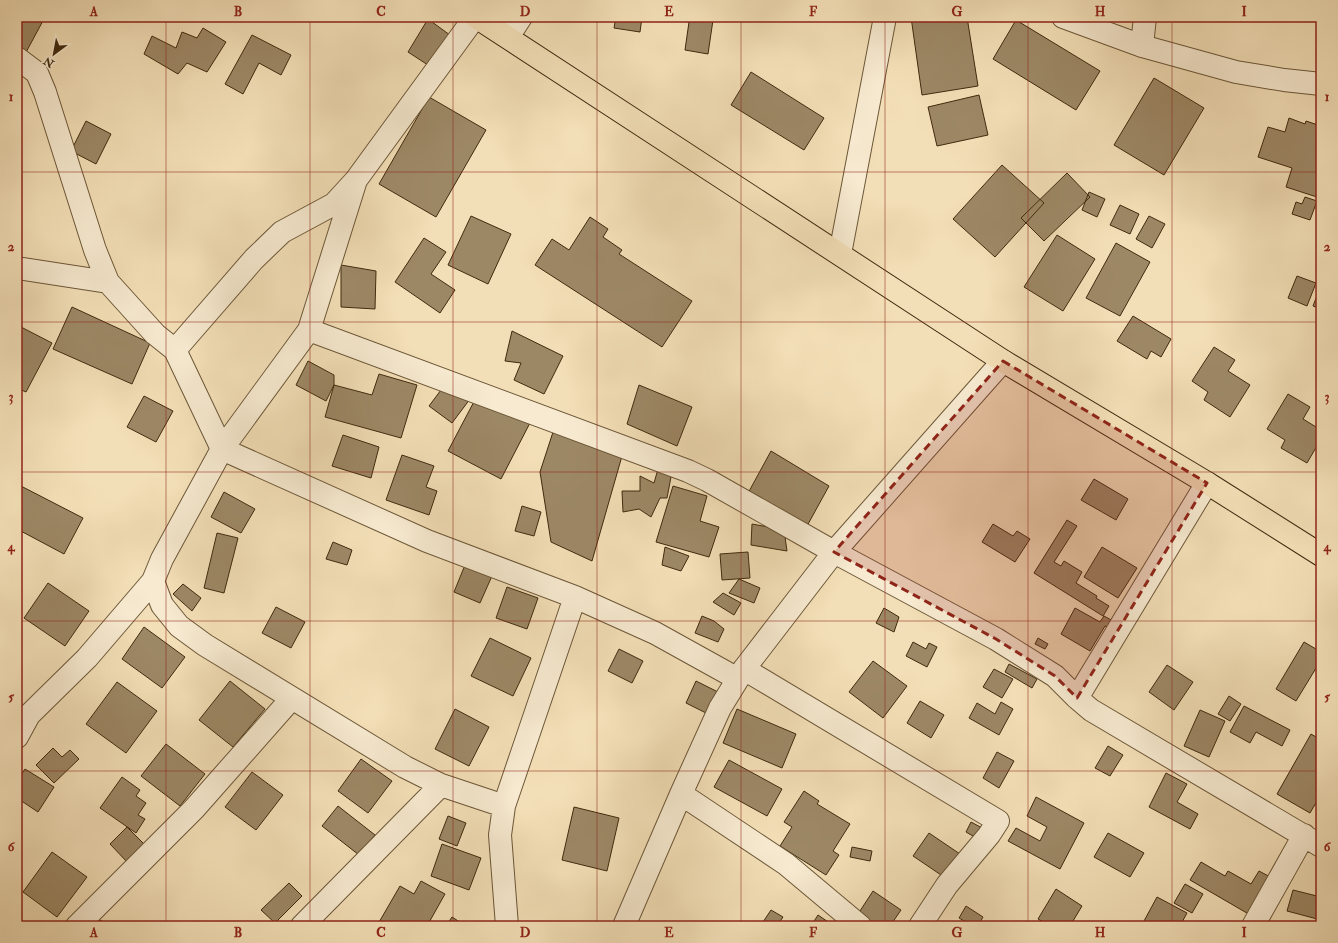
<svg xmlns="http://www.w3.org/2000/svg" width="1338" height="943" font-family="'IM FELL Double Pica',serif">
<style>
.building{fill:#9d8866;stroke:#3f2a0e}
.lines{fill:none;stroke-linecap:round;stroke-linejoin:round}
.minor-casing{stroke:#6c5738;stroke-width:24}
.highway-casing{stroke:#3f2a0e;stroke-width:24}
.minor{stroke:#f7ead0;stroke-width:22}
.highway{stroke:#f3dfb7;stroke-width:22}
.marked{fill:#8f2418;fill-opacity:0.2;stroke:#8f2418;stroke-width:3;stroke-dasharray:8 5;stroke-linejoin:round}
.grid{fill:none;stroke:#8f2418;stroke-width:1;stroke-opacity:0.55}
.neatline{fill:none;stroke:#8f2418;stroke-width:1.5}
.grid-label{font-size:13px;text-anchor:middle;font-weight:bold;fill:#8f2418}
</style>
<rect width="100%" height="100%" fill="#f3dfb7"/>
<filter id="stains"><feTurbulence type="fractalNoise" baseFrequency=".005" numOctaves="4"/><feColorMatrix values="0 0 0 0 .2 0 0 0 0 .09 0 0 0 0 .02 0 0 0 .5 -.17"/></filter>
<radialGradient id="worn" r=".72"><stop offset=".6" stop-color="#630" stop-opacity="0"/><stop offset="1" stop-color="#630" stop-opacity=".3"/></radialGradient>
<path class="building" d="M17,17H45L24,56L17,52Z
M616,17H642L640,32L614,28Z
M656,17H699V18L713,20L708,54L685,50L689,22Z
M911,17H967L978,86L922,95Z
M428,19L454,38L434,69L408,52Z
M1016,20L1100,71L1076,110L993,59Z
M203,28L226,42L207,72L187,63L178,74L144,54L152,36L176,48L182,32L197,38Z
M252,35L291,55L281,75L259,63L243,94L225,84Z
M751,72L824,118L804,150L731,105Z
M1154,78L1204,108L1164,175L1114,145Z
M979,95L988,135L937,146L928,107Z
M429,97L486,130L436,217L379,184Z
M1289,118L1305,124L1306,121L1321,126V194L1320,198L1286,187L1292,168L1258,157L1268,127L1285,132Z
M86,121L111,134L96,164L71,151Z
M1002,165L1044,203L995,257L953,219Z
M1067,173L1090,197L1044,241L1021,218Z
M1089,192L1105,199L1097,217L1082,210Z
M1305,197L1317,201L1310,220L1292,214L1296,202L1302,204Z
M1120,205L1139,214L1130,234L1110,225Z
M471,216L511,234L488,284L448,265Z
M1149,216L1165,224L1152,248L1136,239Z
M590,217L608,229L603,237L622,250L619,254L692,301L662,347L535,265L552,239L569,250Z
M1057,235L1095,259L1063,311L1024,287Z
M424,238L446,252L431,274L455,290L440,313L395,282Z
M1116,243L1150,262L1120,316L1086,298Z
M341,265L376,271L375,309L341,307Z
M1297,276L1316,283L1307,306L1288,298Z
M1321,285V309L1313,306Z
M72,307L150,343L132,384L53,349Z
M1133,316L1171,339L1161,357L1151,351L1147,359L1117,341Z
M21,327L52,343L26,392L17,388V333Z
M512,331L563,356L544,394L514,380L521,363L505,361Z
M1214,347L1235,360L1228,371L1250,385L1230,417L1204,400L1208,392L1192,381Z
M308,361L334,375V385L326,401L296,385Z
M379,374L417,385L401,438L325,417L334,385L372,395Z
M447,382L470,399L452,423L429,406Z
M639,385L692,407L677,446L627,424Z
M478,394L531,421L501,479L448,451Z
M1288,394L1310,407L1303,419L1321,430V439L1307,463L1281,448L1285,440L1267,429Z
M144,396L173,411L156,442L127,427Z
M554,429L622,456L592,561L551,542L540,472Z
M343,435L379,447L371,478L332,466Z
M771,451L829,486L807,526L747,495Z
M402,455L434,466L426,487L437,491L429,515L386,500Z
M658,469L671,477L667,498H660L651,517L639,509L623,512L622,491H640V476L654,483Z
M1094,479L1128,499L1116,520L1081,500Z
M17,484L83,518L64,554L17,529Z
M673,486L707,496L700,521L719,527L709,557L656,542Z
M224,492L255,509L241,533L211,517Z
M522,506L541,512L534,536L515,531Z
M1067,520L1077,526L1054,562L1061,566L1064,561L1082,572L1076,583L1097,596L1096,598L1109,606L1103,616L1034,573Z
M752,524L784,530L787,551L751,545Z
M993,524L1013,536L1017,531L1030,539L1015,562L982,542Z
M217,533L238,538L224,593L204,588Z
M333,542L352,550L347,565L326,559Z
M665,547L689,556L681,571L662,565Z
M1102,547L1137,568L1118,598L1084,577Z
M748,552L750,578L722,580L720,554Z
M465,565L492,576L480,603L454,592Z
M739,579L760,588L754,603L729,593Z
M48,583L89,611L65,646L24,618Z
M183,584L201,598L192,611L173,594Z
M507,587L538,598L527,629L496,618Z
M723,593L741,603L734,615L713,602Z
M276,607L305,622L291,648L262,633Z
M884,608L899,617L894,632L876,623Z
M1075,608L1100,622L1104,616L1113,621L1109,628L1105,626L1090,651L1061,634Z
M702,616L714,621L724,629L718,642L695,633Z
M144,627L185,657L162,688L122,659Z
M490,638L531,658L513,696L471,676Z
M1038,638L1048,644L1045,649L1035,644Z
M913,642L926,649L929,643L937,647L927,667L906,656Z
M1304,642L1321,652V660L1296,701L1276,689Z
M619,649L643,661L632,683L608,671Z
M873,661L907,686L883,718L849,692Z
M1009,664L1037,679L1032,688L1005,672Z
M1167,665L1193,682L1174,710L1149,692Z
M994,669L1013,679L1002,698L983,687Z
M230,681L265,709L233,747L199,720Z
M696,681L720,693L710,715L686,703Z
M117,682L157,711L126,753L86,724Z
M1229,696L1241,704L1230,721L1218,714Z
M920,701L944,715L931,738L907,723Z
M1001,702L1013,709L999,735L969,718L977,703L995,714Z
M1244,706L1290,730L1282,746L1256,732L1250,743L1230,732Z
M455,709L489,727L469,766L435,749Z
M737,709L796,734L782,768L723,743Z
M1200,710L1225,721L1209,757L1184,746Z
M1311,734L1321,740V794L1310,813L1277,794Z
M166,744L205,774L180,806L141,776Z
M1108,746L1123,755L1110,776L1095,768Z
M53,748L62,757L70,750L79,759L54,783L36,765Z
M997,752L1014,761L999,788L983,778Z
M361,759L392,781L368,813L338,791Z
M729,760L782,789L767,816L714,787Z
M25,769L54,787L38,812L17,798V781Z
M252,772L283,795L256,830L225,807Z
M1166,773L1187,784L1177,802L1198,814L1190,829L1149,807Z
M122,777L140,790L136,796L146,803L138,815L145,819L136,833L100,808Z
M804,791L819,801L817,804L850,824L833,851L839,855L826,875L780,846L792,827L784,822Z
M1036,797L1084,823L1060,869L1008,841L1016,828L1040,841L1047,827L1027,816Z
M338,806L375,835L359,855L322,826Z
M574,807L619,818L607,871L562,860Z
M448,816L466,823L457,846L439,839Z
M971,822L984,829L978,839L966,832Z
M127,827L146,846L129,864L110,844Z
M929,833L960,854L944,877L913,856Z
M1108,833L1144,853L1130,877L1094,857Z
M442,844L481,858L469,890L431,876Z
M852,847L872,851L870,861L850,857Z
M52,852L87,877L57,917L23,892Z
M1201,862L1225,876L1228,871L1251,884L1259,871L1274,879L1252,916L1190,880Z
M421,881L445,894L427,926H382L378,924L400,886L414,894Z
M289,883L302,896L275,923L261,910Z
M1185,884L1203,894L1192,913L1174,903Z
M1056,889L1082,906L1070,926H1050L1038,919Z
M1293,890L1321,897V920L1287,911Z
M873,891L901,910L890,926H877L858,914Z
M1157,897L1187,913L1180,926H1153L1144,921Z
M966,906L983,917L978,926H973L959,918Z
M771,910L783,917L777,926H770L763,922Z
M818,915L834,926H811Z
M93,916L107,924L106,926H87Z
M452,917L466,926H446Z"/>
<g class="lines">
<g class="minor-casing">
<path id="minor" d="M1063,17L1142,46L1236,72L1284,80L1321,84
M508,37L521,17
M1142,46L1145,17
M17,58L37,73L45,92L95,250L108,282L155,334L175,350L222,449L427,541L575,597L655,633L738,679
M840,254L885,17
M17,268L108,282
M309,330L688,471L707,480L834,552L996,639L1055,676L1077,698L1091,710L1321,846
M175,350L254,259L282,232L334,204L356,180L475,17
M153,581L162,605L179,626L205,645L405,767L441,785L504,806
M744,669L998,821L989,835L947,885L920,926
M1077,698L1207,483
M17,737L29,715L87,658L153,581L162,559L222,449L309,330L356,180
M681,794L786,864L860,926
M77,926L194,809L292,698
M302,926L441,785
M507,926L500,835L504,806L575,597
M624,926L681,794L720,708L744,669L834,552L1003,361
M1253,926L1304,835"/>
</g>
<g class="highway-casing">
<path id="highway" d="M476,17L1003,361L1207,483L1321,555"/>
</g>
<use href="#minor" class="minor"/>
<use href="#highway" class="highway"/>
</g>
<path class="marked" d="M1003,361L1207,483L1077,698L1055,676L996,639L834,552Z"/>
<path class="grid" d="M166,17V926M310,17V926M453,17V926M597,17V926M741,17V926M885,17V926M1028,17V926M1172,17V926M17,172H1321M17,322H1321M17,472H1321M17,621H1321M17,771H1321"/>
<rect width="1338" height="943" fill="none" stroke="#f3dfb7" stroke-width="44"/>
<g transform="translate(54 54) rotate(212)" stroke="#f7ead0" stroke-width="3" paint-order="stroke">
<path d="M0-3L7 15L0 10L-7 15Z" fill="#3f2a0e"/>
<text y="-6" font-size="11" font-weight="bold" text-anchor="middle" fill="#3f2a0e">N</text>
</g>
<rect x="22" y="22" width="1294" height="899" class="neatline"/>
<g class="grid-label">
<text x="94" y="16">A</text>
<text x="238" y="16">B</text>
<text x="381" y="16">C</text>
<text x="525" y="16">D</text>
<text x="669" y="16">E</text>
<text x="813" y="16">F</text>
<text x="957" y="16">G</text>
<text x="1100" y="16">H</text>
<text x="1244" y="16">I</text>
<text x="11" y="101">1</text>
<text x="1327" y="101">1</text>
<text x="11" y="251">2</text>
<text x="1327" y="251">2</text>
<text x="11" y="401">3</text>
<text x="1327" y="401">3</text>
<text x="11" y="551">4</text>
<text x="1327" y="551">4</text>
<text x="11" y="701">5</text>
<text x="1327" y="701">5</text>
<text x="11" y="851">6</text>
<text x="1327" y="851">6</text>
<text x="94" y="937">A</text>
<text x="238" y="937">B</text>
<text x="381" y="937">C</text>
<text x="525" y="937">D</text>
<text x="669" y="937">E</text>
<text x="813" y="937">F</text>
<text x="957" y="937">G</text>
<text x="1100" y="937">H</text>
<text x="1244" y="937">I</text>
</g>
<rect width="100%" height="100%" filter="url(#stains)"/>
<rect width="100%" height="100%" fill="url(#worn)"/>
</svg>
